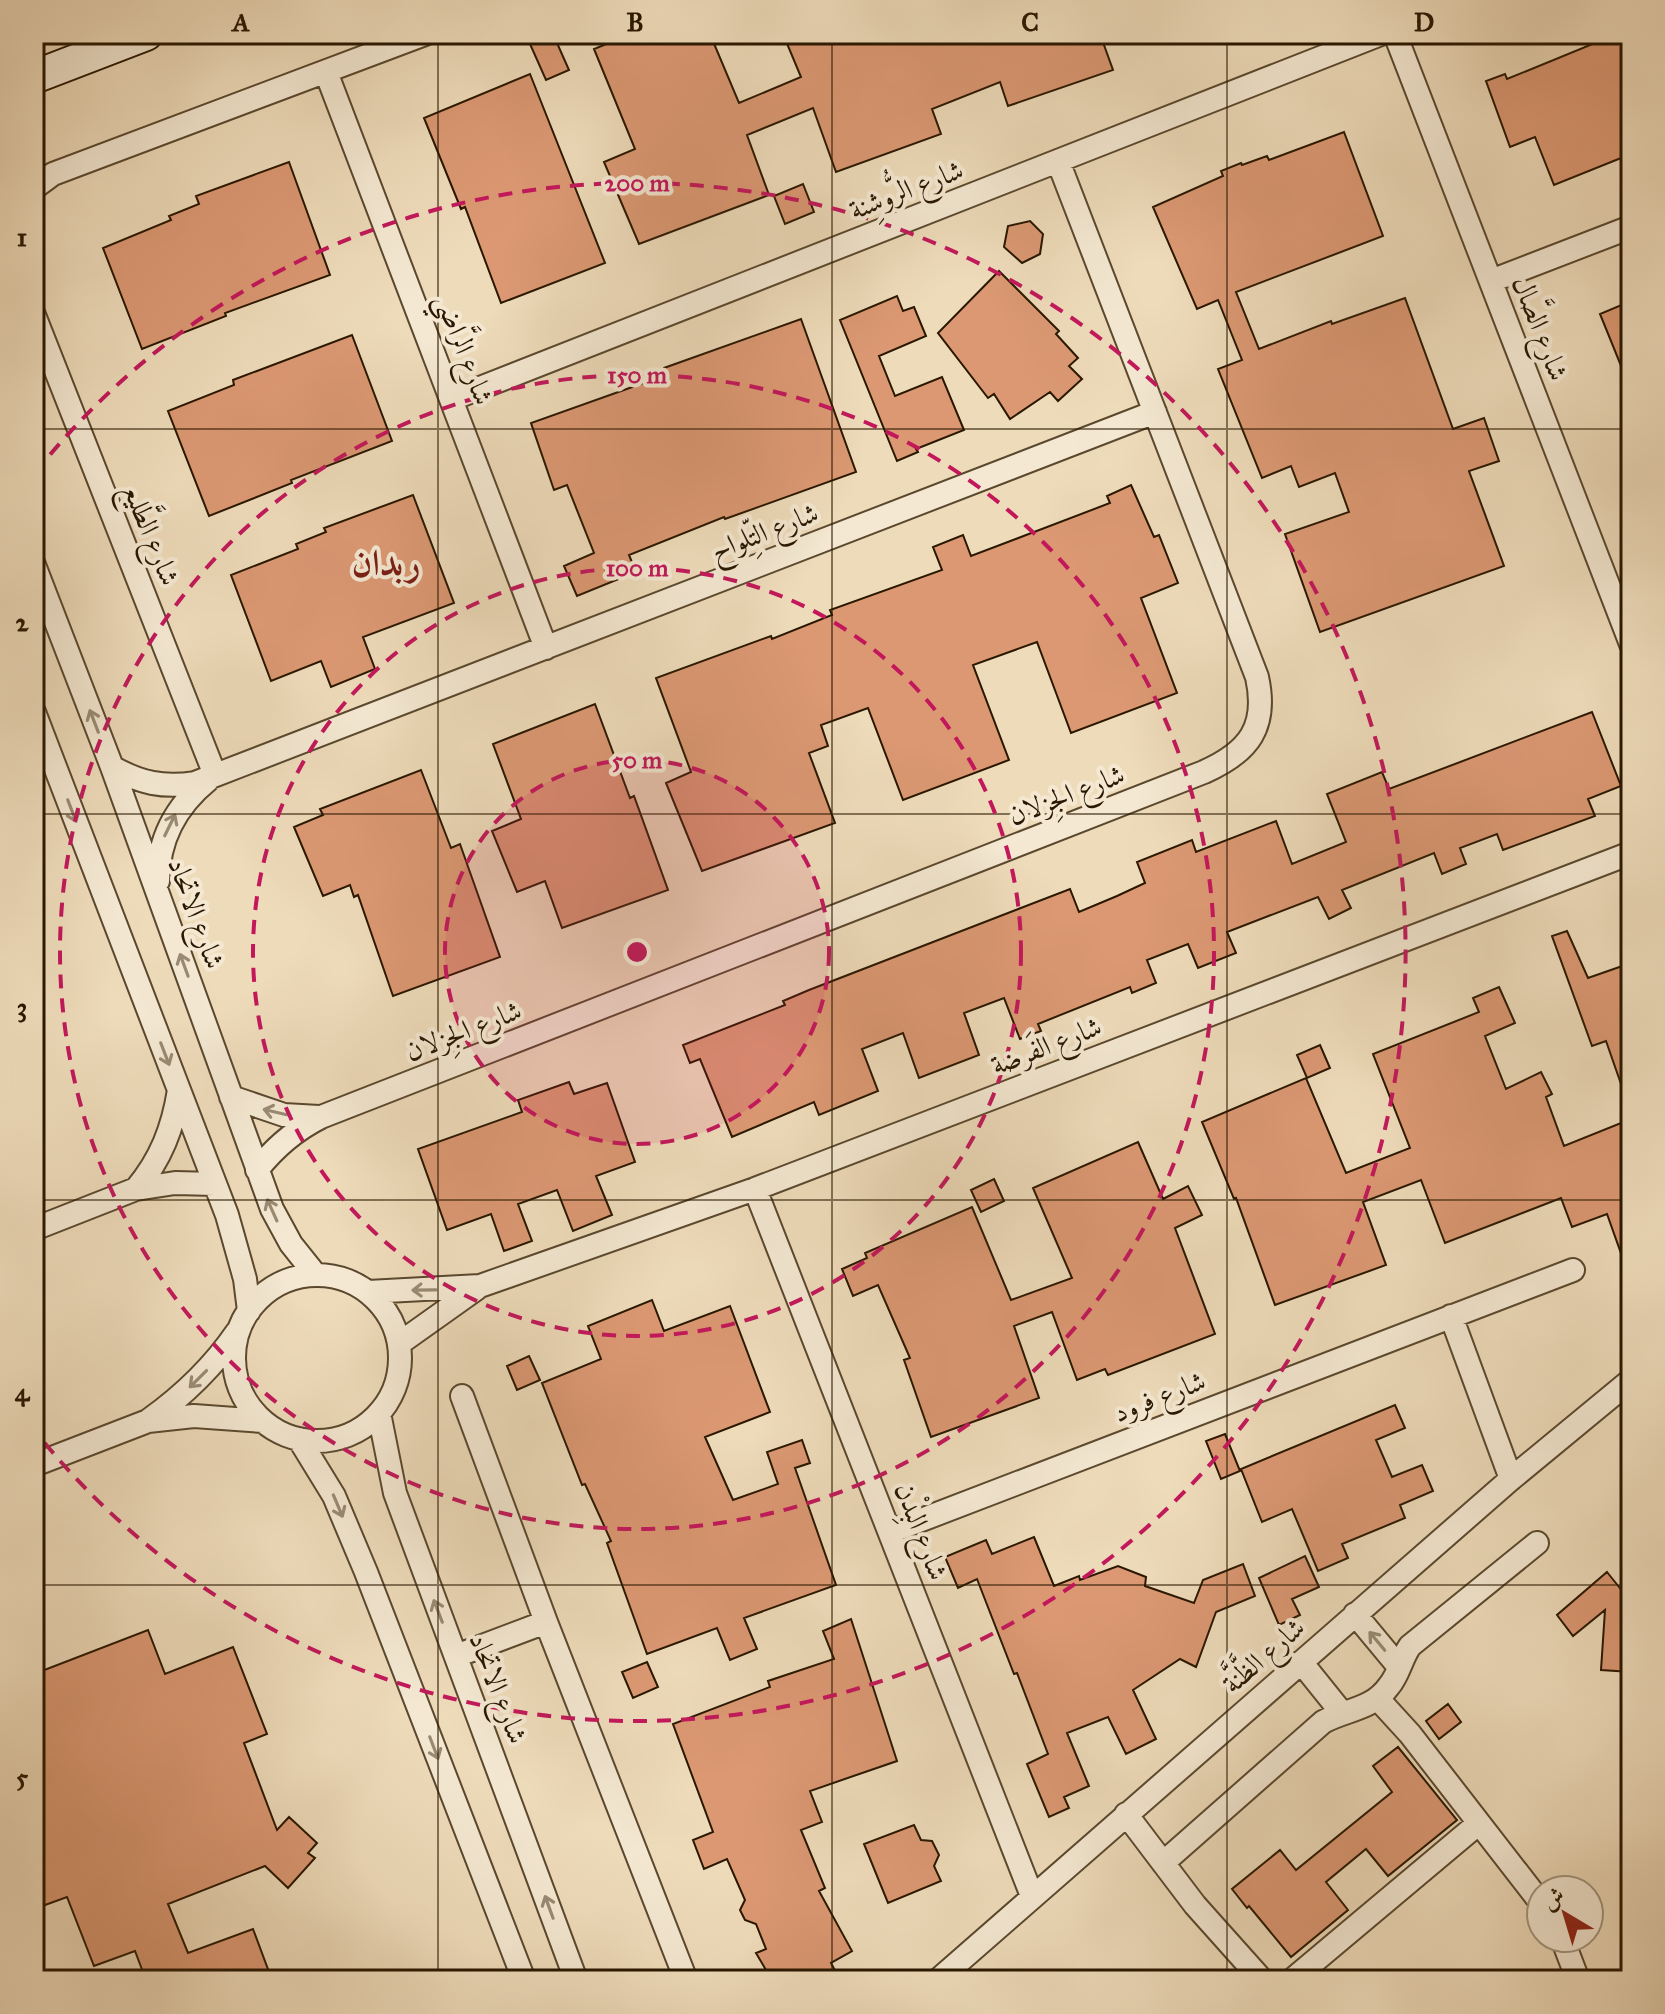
<svg xmlns="http://www.w3.org/2000/svg" width="1665" height="2014" font-family="'IM FELL Great Primer',Amiri,serif">
<style>
.building{fill:#db9873;stroke:#291700;stroke-width:2}
.lines{fill:none;stroke-linecap:round;stroke-linejoin:round}
.street-casing{stroke:#5a482e;stroke-width:26}
.secondary-casing{stroke:#291700;stroke-width:36}
.street{stroke:#f4e8d2;stroke-width:22}
.secondary{stroke:#f4e8d2;stroke-width:32}
.oneway{stroke:#998a74}
.grid{fill:none;stroke:#291700;stroke-width:2;stroke-opacity:0.55}
.ring{fill:none;stroke:#c2185b;stroke-width:4;stroke-dasharray:14 10}
.labels{text-anchor:middle;stroke-width:8;stroke-linejoin:round;paint-order:stroke}
.street-label{font-size:28px;fill:#291700;stroke:#f4e8d2}
.district-label{font-size:36px;font-weight:bold;fill:#7a1f14;stroke:#f4e8d2}
.centre{fill:#c2185b;stroke:#f4e8d2;stroke-width:4}
.ring-label{font-size:24px;text-anchor:middle;font-weight:bold;fill:#c2185b;stroke:#f4e8d2;stroke-width:8;stroke-linejoin:round;paint-order:stroke}
.neatline{fill:none;stroke:#291700;stroke-width:3}
.grid-label{font-size:26px;text-anchor:middle;font-weight:bold;fill:#291700}
</style>
<rect width="100%" height="100%" fill="#eedbba"/>
<filter id="stains"><feTurbulence type="fractalNoise" baseFrequency=".0025" numOctaves="4"/><feColorMatrix values="0 0 0 0 .2 0 0 0 0 .09 0 0 0 0 .02 0 0 0 .5 -.17"/></filter>
<radialGradient id="worn" r=".72"><stop offset=".6" stop-color="#630" stop-opacity="0"/><stop offset="1" stop-color="#630" stop-opacity=".3"/></radialGradient>
<path class="building" d="M553,34L569,70L546,80L530,44Z
M631,34H710L739,103L801,77L783,34H1100L1113,70L1008,106L1000,82L932,109L941,134L836,172L813,108L747,135L769,195L639,244L604,162L635,149L594,49Z
M1597,34H1631V154L1554,185L1535,137L1510,147L1486,81L1505,74L1507,79L1600,41Z
M530,74L605,263L501,303L465,207L461,209L424,118Z
M1344,132L1383,236L1236,292L1259,349L1331,321L1332,324L1405,298L1453,429L1484,418L1499,461L1469,471L1504,566L1320,632L1285,534L1349,512L1335,473L1299,487L1291,466L1262,478L1218,369L1242,360L1218,300L1197,309L1153,207L1223,176L1221,171L1241,163L1242,165L1267,156L1269,160Z
M289,162L330,275L225,313L226,316L142,349L103,248L171,220L169,216L199,204L196,196Z
M803,184L814,212L785,224L774,196Z
M1030,221L1043,234L1040,254L1022,263L1004,247L1008,226Z
M999,271L1059,331L1056,334L1078,358L1069,366L1082,379L1058,401L1050,392L1010,419L994,394L988,398L938,333Z
M897,296L903,311L914,307L926,336L879,356L895,396L942,377L964,430L916,449L918,452L897,461L840,320Z
M1631,301V388H1630L1600,314Z
M801,319L856,472L725,519L724,517L629,555L636,572L577,596L564,566L594,553L567,485L554,490L531,423L666,375L664,368Z
M352,335L392,441L291,480L292,483L209,516L168,411L234,385L233,380Z
M1131,485L1154,537L1159,535L1178,583L1141,598L1177,693L1071,733L1037,642L973,665L1009,760L903,800L868,708L821,725L828,746L809,753L835,823L702,871L666,783L691,772L656,678L771,636L772,639L832,615L830,610L942,570L933,547L963,535L971,556L1110,503L1107,496Z
M413,495L454,603L363,637L375,669L331,687L321,661L271,681L231,575L298,549L296,544L326,532L324,528Z
M595,704L630,798L634,796L668,890L562,928L545,881L517,892L492,831L521,819L493,744Z
M1592,712L1621,786L1588,799L1595,816L1503,850L1497,834L1460,848L1466,864L1442,874L1434,853L1342,890L1351,908L1329,919L1318,897L1227,932L1236,953L1198,968L1188,944L1147,960L1156,983L1132,993L1130,987L1038,1024L1041,1031L1020,1039L1004,998L964,1013L979,1055L919,1078L903,1033L862,1049L878,1091L819,1115L814,1102L732,1137L700,1059L690,1063L683,1045L785,1005L783,1001L809,990L1070,889L1079,912L1117,896L1145,883L1137,862L1192,840L1196,852L1276,821L1292,864L1346,842L1327,794L1382,772L1389,789Z
M421,770L451,848L460,844L500,957L393,996L358,895L354,897L350,885L323,896L294,827L323,815L320,809Z
M1567,931L1588,978L1631,963V1104H1628L1606,1041L1592,1046L1552,936Z
M1499,987L1515,1023L1485,1036L1506,1089L1541,1072L1552,1094L1546,1097L1564,1146L1631,1119V1273H1628L1607,1214L1572,1227L1561,1198L1445,1243L1421,1180L1363,1202L1386,1265L1275,1305L1236,1198L1234,1199L1202,1122L1306,1078L1346,1173L1410,1148L1373,1054L1479,1012L1473,998Z
M1320,1045L1330,1068L1307,1078L1297,1055Z
M569,1082L574,1094L607,1083L635,1162L596,1176L612,1215L573,1231L557,1190L518,1204L532,1241L504,1251L491,1214L447,1230L418,1149L522,1112L518,1100Z
M1138,1142L1163,1199L1188,1186L1202,1215L1175,1228L1215,1334L1108,1375L1105,1369L1077,1380L1052,1312L1014,1326L1039,1398L931,1437L904,1360L910,1358L878,1285L853,1296L842,1269L867,1258L865,1253L972,1207L1011,1300L1072,1278L1033,1188Z
M994,1179L1004,1201L981,1212L971,1190Z
M652,1300L664,1331L730,1306L770,1412L705,1437L733,1500L778,1484L767,1452L802,1440L810,1463L795,1468L836,1585L744,1618L757,1649L730,1660L717,1628L647,1654L607,1543L611,1541L585,1484L582,1485L542,1383L601,1359L588,1326Z
M529,1356L540,1380L517,1390L507,1366Z
M1395,1405L1405,1428L1376,1440L1392,1477L1422,1465L1433,1491L1400,1505L1405,1518L1342,1544L1348,1558L1318,1571L1292,1509L1262,1522L1241,1469Z
M1225,1434L1240,1471L1221,1479L1206,1441Z
M1034,1537L1054,1586L1079,1576L1080,1580L1118,1566L1146,1577L1145,1586L1194,1603L1203,1580L1243,1564L1255,1596L1216,1612L1196,1667L1180,1659L1133,1690L1156,1739L1126,1754L1108,1717L1067,1733L1089,1786L1064,1797L1069,1808L1049,1817L1027,1764L1048,1754L1017,1673L1014,1674L977,1579L958,1588L945,1557L986,1540L992,1554Z
M1305,1556L1319,1587L1292,1599L1300,1615L1279,1625L1259,1578Z
M1607,1572L1631,1602V1672L1601,1670L1605,1610L1573,1636L1557,1615Z
M851,1619L897,1761L810,1791L822,1822L801,1830L825,1888L819,1891L852,1951L831,1963L840,1980H762L766,1970L756,1953L766,1949L756,1924L745,1920L740,1910L745,1900L727,1859L704,1869L693,1840L713,1832L673,1724L770,1687L768,1681L834,1659L823,1631Z
M148,1630L165,1674L233,1647L267,1734L244,1743L277,1830L289,1817L317,1843L308,1853L315,1858L288,1888L265,1866L168,1904L188,1953L253,1929L272,1980H241L238,1970L211,1980H146L135,1951L94,1966L67,1897L34,1909V1674Z
M647,1662L658,1687L633,1698L622,1672Z
M1448,1704L1461,1722L1439,1739L1426,1721Z
M1398,1747L1457,1820L1388,1876L1366,1849L1326,1882L1348,1910L1291,1957L1249,1906L1247,1908L1232,1889L1280,1850L1296,1870L1392,1792L1373,1766Z
M914,1825L921,1840L932,1841L939,1855L934,1866L941,1881L888,1903L864,1844Z"/>
<g class="lines">
<g class="street-casing">
<path id="street" d="M1395,34L1631,644
M326,72L546,648
M34,188L53,174L425,34
M1491,281L1631,227
M34,315L215,775
M452,399L1381,34
M34,565L112,767L272,1209L291,1244L315,1274
M34,712L227,1215L245,1279L249,1311
M112,767C140,783 163,788 195,783L1155,412
M158,881C158,840 176,806 208,780
M231,1097L284,1115L319,1117
M257,1170C275,1147 295,1130 321,1117L1204,772C1249,752 1268,727 1257,677L1058,161
M136,1189C161,1159 173,1128 179,1090
M755,1189L1032,1896
M34,1229L136,1189L175,1183L215,1184
M234 1358a83 83 0 1 1 166 0a83 83 0 1 1-166 0Z
M368,1292L480,1286L755,1189L1631,853
M1451,1316L1511,1479
M400,1343L476,1289
M462,1396L546,1622L686,1980
M379,1413L395,1493L576,1980
M149,1420C184,1395 213,1367 237,1332
M299,1439L334,1496L366,1572L524,1980
M34,1465L148,1421L194,1416L263,1421
M890,1532L1573,1270
M1355,1614L1399,1667
M456,1656L546,1622
M1301,1662L1342,1713
M1378,1699L1410,1734L1541,1903
M1126,1814L1195,1905L1262,1980
M1163,1863L1323,1722C1347,1709 1372,1710 1389,1686C1399,1674 1401,1659 1410,1646L1537,1543
M1562,1938L1578,1980
M938,1980L1511,1479L1631,1380
M1292,1980L1479,1823"/>
</g>
<g class="secondary-casing">
<path id="secondary" d="M34,77L146,34"/>
</g>
<use href="#street" class="street"/>
<use href="#secondary" class="secondary"/>
</g>
<defs><path id="oneway-shaft" d="M-6 0H5M1.5-3L5.5 0L1.5 3" fill="none" stroke-width="1.6" stroke-linecap="round" stroke-linejoin="round" transform="scale(2)"/></defs>
<g class="oneway">
<use href="#oneway-shaft" transform="translate(94 721) rotate(-111)"/>
<use href="#oneway-shaft" transform="translate(72 811) rotate(69)"/>
<use href="#oneway-shaft" transform="translate(170 825) rotate(-64)"/>
<use href="#oneway-shaft" transform="translate(184 965) rotate(-110)"/>
<use href="#oneway-shaft" transform="translate(165 1054) rotate(69)"/>
<use href="#oneway-shaft" transform="translate(275 1112) rotate(-167)"/>
<use href="#oneway-shaft" transform="translate(272 1210) rotate(-114)"/>
<use href="#oneway-shaft" transform="translate(424 1290) rotate(179)"/>
<use href="#oneway-shaft" transform="translate(198 1379) rotate(135)"/>
<use href="#oneway-shaft" transform="translate(338 1506) rotate(67)"/>
<use href="#oneway-shaft" transform="translate(438 1611) rotate(-111)"/>
<use href="#oneway-shaft" transform="translate(1377 1641) rotate(-130)"/>
<use href="#oneway-shaft" transform="translate(434 1748) rotate(69)"/>
<use href="#oneway-shaft" transform="translate(549 1907) rotate(-110)"/>
</g>
<path class="grid" d="M438,34V1980M832,34V1980M1227,34V1980M34,429H1631M34,814H1631M34,1200H1631M34,1585H1631"/>
<circle cx="637" cy="952" r="192" fill="#c2185b" fill-opacity=".12"/>
<g class="ring">
<circle cx="637" cy="952" r="192"/>
<circle cx="637" cy="952" r="384"/>
<circle cx="637" cy="952" r="577"/>
<path d="M35 473A769 769 0 1 1 35 1431"/>
</g>
<g class="labels">
<g class="street-label">
<text transform="translate(906 189) rotate(-21)" y="10">شارع الرُّوشِنة</text>
<text transform="translate(1541 328) rotate(69)" y="10">شارع الصَّال</text>
<text transform="translate(465 349) rotate(69)" y="10">شارع الرَّاضي</text>
<text transform="translate(764 531) rotate(-21)" y="10">شارع التِّلواح</text>
<text transform="translate(152 534) rotate(68)" y="10">شارع الطَّليع</text>
<text transform="translate(1066 794) rotate(-21)" y="10">شارع الجِزلان</text>
<text transform="translate(197 913) rotate(70)" y="10">شارع الاتحاد</text>
<text transform="translate(463 1030) rotate(-21)" y="10">شارع الجِزلان</text>
<text transform="translate(1046 1045) rotate(-21)" y="10">شارع الفَرضة</text>
<text transform="translate(1159 1396) rotate(-21)" y="10">شارع فرود</text>
<text transform="translate(922 1531) rotate(69)" y="10">شارع البِدْن</text>
<text transform="translate(1263 1655) rotate(-41)" y="10">شارع الظَّنَّة</text>
<text transform="translate(499 1688) rotate(69)" y="10">شارع الاتحاد</text>
</g>
<g class="district-label">
<text x="386" y="575">ربدان</text>
</g>
</g>
<circle cx="637" cy="952" r="12" class="centre"/>
<g class="ring-label">
<text x="637" y="191">200 m</text>
<text x="637" y="383">150 m</text>
<text x="637" y="576">100 m</text>
<text x="637" y="768">50 m</text>
</g>
<rect width="1665" height="2014" fill="none" stroke="#eedbba" stroke-width="88"/>
<g transform="translate(1565 1914) rotate(322)"><circle r="38" fill="#f4e8d2" stroke="#a3947e" stroke-width="2"/>
<path d="M0-6L14 30L0 20L-14 30Z" fill="#8f2418"/>
<text y="-12" font-size="22" font-weight="bold" text-anchor="middle" fill="#291700">ش</text>
</g>
<rect x="44" y="44" width="1577" height="1926" class="neatline"/>
<g class="grid-label">
<text x="241" y="31">A</text>
<text x="635" y="31">B</text>
<text x="1030" y="31">C</text>
<text x="1424" y="31">D</text>
<text x="22" y="246">1</text>
<text x="22" y="631">2</text>
<text x="22" y="1016">3</text>
<text x="22" y="1401">4</text>
<text x="22" y="1786">5</text>
</g>
<rect width="100%" height="100%" filter="url(#stains)"/>
<rect width="100%" height="100%" fill="url(#worn)"/>
</svg>
